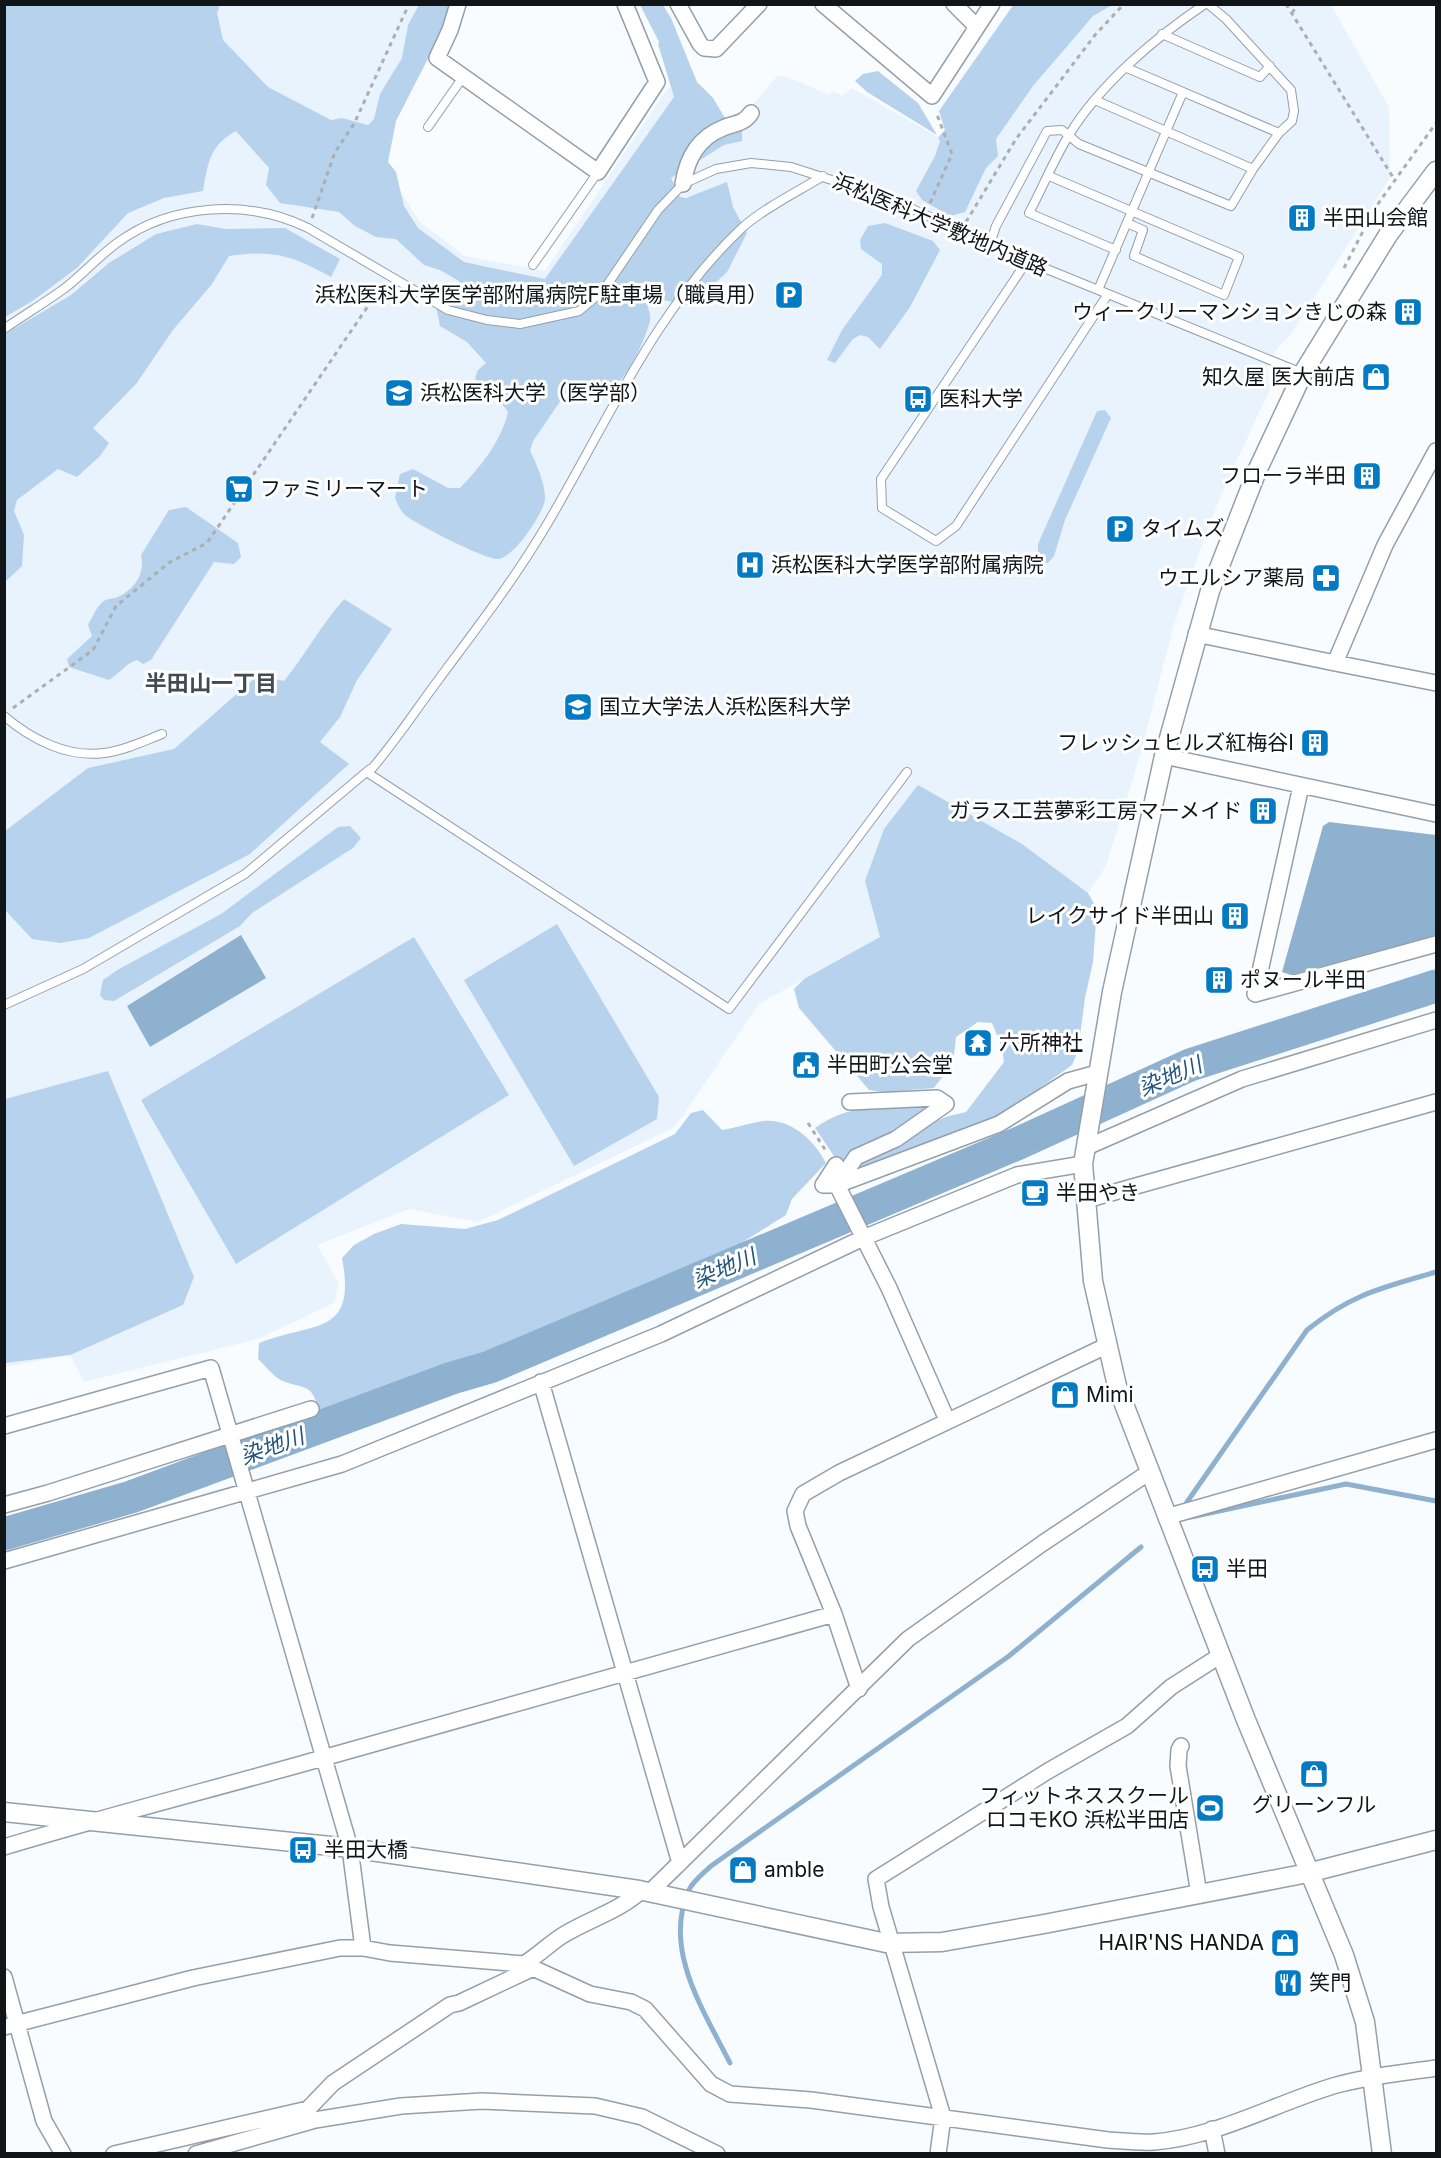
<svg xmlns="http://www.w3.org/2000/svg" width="1441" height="2158" font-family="Inter,'Noto Sans JP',sans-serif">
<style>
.built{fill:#e9f3fd}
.green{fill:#b6d2ec}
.water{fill:#8fb1d0}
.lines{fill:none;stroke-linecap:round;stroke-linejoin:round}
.stream{stroke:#8fb1d0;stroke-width:5}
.river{stroke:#8fb1d0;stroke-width:33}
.service-casing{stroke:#949fa9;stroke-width:10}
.minor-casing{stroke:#949fa9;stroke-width:18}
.tertiary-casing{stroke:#949fa9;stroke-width:21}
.path{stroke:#abafb1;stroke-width:3;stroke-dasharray:4.5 4.5;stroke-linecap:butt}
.service{stroke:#fff;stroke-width:8}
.minor{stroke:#fff;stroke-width:15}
.tertiary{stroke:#fff;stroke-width:18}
.labels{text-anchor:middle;stroke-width:6;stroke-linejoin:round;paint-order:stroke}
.poi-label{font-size:21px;fill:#111518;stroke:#fff;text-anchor:start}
.street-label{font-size:21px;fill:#111518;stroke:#fff}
.neighbourhood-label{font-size:22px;font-weight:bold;fill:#414b53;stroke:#fff}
.water-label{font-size:22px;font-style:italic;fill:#22567f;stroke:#fff}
</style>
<rect width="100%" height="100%" fill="#f9fcfe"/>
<path class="built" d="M5,5H443L397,98L382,163L420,222L465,256L545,271L668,88L687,90L716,123L746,113L778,75L801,82L828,95L833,91L842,96L852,88L938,137L945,130L939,111L1014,5H1331L1389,107L1390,178L1290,336L1278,347L1267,367L1270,389L1220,497L1190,578L1173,628L1141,752L1106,866L1088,893L1022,844L918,786L865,881L880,937L759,1004L675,1127L478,1222L409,1209L317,1245L339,1284L334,1303L258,1339L84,1382L70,1355L5,1367Z"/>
<path class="green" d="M1014,4L1112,5L1093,16L1033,86L996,139L998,156L986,168L965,212L950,216L922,200L916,191L935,156L940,141L938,138L945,130L939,111Z
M5,5H220L217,13L223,40L268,87L331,120L342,118L368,125L374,119L380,94L402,58L408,25L419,5H451L438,39L396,121L388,162L396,172L404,206L418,228L464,262L545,279L674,97L658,44L659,42L640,5H663L671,18L697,82L713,98L725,118L742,127V141L724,145L671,178L680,197L686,198L727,182L733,207L747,233L727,272L691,306L650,297L647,302C648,308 651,315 650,321C646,337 627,381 611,388C596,394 584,392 570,387L533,441L530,451C536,462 546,486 545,499C544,513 514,557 499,559C488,561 413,523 404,514C400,510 398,504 395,498L400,474L413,469L448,488H460C479,469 502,440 508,412C498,395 483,397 475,378L478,370L486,363L467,342L440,326L434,295L459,287V281L440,270L424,265L396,239L376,237L355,226L339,212L280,203L266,185L269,168L236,131C209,146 208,163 203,191L164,198L128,213L77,268L34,300L5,317Z
M878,71L918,103L937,135L867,92L855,81L863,74Z
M885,223L933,241L940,250L910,307L880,349L868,337L860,335L853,339L835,363L827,360L842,330L882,275V264L861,249L860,240L868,226Z
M197,224L226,229L285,228L340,259L331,277C293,256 273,249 229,256L212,284L173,330L136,384L93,428L109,443L100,456L77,477L58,469L17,500L14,511L24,535L22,566L5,582V334L71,295L109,263L156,234Z
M1105,410L1111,418L1065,520L1054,556L1048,563L1042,564L1038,561V544L1097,411Z
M186,507L238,543L241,557L234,564L214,562L151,660L143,664L137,660C125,664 120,673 109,680L69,667L67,659L92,636L88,625C92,618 97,605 104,601C108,598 114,599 118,597C136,588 145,574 141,555L169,510Z
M344,599L392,629L357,680L340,717L320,742L349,764L250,854L89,938L60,943L32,939L5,910V831L88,768L174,749L257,676L284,681C306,654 321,625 344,599Z
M918,785L1022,844L1088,893L1097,909L1093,962L1085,998L1078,1051L1072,1065L998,1118L848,1177L861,1159L945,1117L966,1112L1004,1062L1002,1047L992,1023L978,1022L956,1037L953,1063L934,1088L884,1092L869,1090L799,1008L794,989L804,979L880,937L865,881L884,829Z
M350,826L361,838L353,848L252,913L240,926L114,1001L104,1000L100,995L103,980L119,969L221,914L338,827Z
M557,924L659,1097L657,1119L574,1166L464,980Z
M414,937L509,1095L236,1264L141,1100Z
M108,1071L194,1277L183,1305L70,1355L5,1363V1099Z
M938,1103L845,1164L838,1162L815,1128C851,1102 896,1104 938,1103Z
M703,1110L722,1130C736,1128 749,1123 763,1121C791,1118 814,1140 826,1163L792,1199L786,1215L706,1265L487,1360L443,1372L327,1417L317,1408C314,1381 296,1389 279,1379C271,1374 265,1365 258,1359L259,1343C314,1321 357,1337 342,1258L354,1245L374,1234L401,1224L465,1229L498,1220L675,1134L691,1113Z"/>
<path class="water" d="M1329,822L1436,835V935L1291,975L1282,972L1323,826Z
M241,935L266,978L150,1047L127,1006Z"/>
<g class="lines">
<path class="stream" d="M1187,1502L1307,1330C1353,1293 1382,1288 1436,1272
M1191,1517L1346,1484L1436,1501
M730,2063C704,2011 662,1949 689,1890C693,1881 704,1873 711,1866L1009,1656L1141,1547"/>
<path class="river" d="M4,1534L131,1497L452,1378L490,1367L1019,1143L1190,1065L1436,986"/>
<g class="service-casing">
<path id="service" d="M1162,34L1260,77L1270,66
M1127,68L1279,133
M1097,101L1253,169
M428,127L463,77
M1049,176L1239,257L1224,295L1134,256L1143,230L1127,223
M990,244L996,226L1047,131L1062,130L1079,144L1231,206L1253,169L1279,133L1292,121L1294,111L1291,90L1226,19L1208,4
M1116,250L1029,213C1043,187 1054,159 1069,135C1100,84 1156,37 1205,4
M1027,261L881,479L882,508L936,541L956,526L1108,294
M533,265L598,172
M1098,290L1183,92
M4,329C24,315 46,302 65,288C83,274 99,256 117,243C171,203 249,199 308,228L448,310L487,320L520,324L579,311L603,291L658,210L683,184L716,169L751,163L791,167L888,198L1027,261L1302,373
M4,716C31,739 67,758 104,753C123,751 144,741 162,734
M368,773C394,744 415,711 439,679C476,629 514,580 546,526C606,425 655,309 743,227C764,208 799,191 823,176
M368,773L729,1009L907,772
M4,1005L83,969L245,874L370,769"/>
</g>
<g class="minor-casing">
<path id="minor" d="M458,4L450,30L437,58L598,172L657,82L625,4
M678,4L700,44L704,48L716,49L759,4
M823,4L932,96L992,4
M954,4L976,26
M683,184C687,158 698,138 723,128C735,123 744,124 751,113
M1196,634L1335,663L1385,545L1436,451
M1335,663L1436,683
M1164,756L1436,814
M1301,786L1255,994L1436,944
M1087,1147L1242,1079L1436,1020
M836,1165L823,1185H837L999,1124L1068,1081L1097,1073
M837,1185L889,1288L947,1420
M837,1185L856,1157L896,1139L946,1104L937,1098L850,1102
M1086,1200L1436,1102
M541,1382L680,1863
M4,1426L211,1368L350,1848L363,1948
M4,1505L48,1493L311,1409
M1166,1517L1436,1440
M4,1561L342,1464L661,1334L863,1238L1017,1175L1083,1164
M859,1689L834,1614L798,1526L795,1511L803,1494L839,1473L1106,1346
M1181,1746L1179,1750L1178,1766L1199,1894
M4,1847C110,1815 217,1788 323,1758C494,1709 664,1661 834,1614
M650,1892L908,1639L1043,1543L1148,1473
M524,1964C539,1955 551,1942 565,1934C590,1919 621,1910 642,1890
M4,1977L44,2121L63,2154
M4,2027L193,1978L340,1948H363L390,1953L524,1964L590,1994L631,2002L645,2009L711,2084L730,2094L811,2100L1108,2140C1123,2141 1139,2143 1154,2142C1216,2137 1274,2104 1333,2086C1367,2076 1402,2073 1436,2068
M1212,2129L1217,2154
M114,2154L308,2109L333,2083L450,2005L459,2003L531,1969
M196,2154L315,2120L401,2106L482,2101L595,2106L642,2117L717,2154
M938,2154L943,2117L881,1907L876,1879L1048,1771L1127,1726L1171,1687L1221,1655"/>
</g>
<g class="tertiary-casing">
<path id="tertiary" d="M4,1812L350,1848L639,1890L886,1943L942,1942L1044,1924L1308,1873L1436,1840
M1382,2154L1365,2022L1344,1955L1246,1720L1117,1386L1093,1281L1083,1164L1112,992L1164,756L1210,591L1257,471L1303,373L1388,235L1436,171"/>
</g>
<path class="path" d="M1286,4L1394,179
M1292,13L1298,4
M930,203L952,154L936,112
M312,218L335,152L354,124L409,4
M966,222L1016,139L1095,35L1124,4
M1344,268L1375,208L1436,123
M13,708L93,650L116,606L170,562L207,543L383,284
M808,1123L826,1151"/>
<use href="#service" class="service"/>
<use href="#minor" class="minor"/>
<use href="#tertiary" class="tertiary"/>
</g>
<defs>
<g id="building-square" transform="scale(1.5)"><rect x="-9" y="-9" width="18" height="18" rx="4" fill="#037ac4" stroke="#fff"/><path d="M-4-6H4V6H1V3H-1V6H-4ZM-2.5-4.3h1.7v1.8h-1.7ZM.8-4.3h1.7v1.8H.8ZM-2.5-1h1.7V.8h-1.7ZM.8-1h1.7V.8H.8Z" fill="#fff"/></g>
<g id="parking-square" transform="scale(1.5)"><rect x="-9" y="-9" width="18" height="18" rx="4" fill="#037ac4" stroke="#fff"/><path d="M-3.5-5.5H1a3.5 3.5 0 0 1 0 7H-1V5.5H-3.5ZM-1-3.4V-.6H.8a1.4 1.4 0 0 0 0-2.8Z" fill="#fff"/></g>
<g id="shop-square" transform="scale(1.5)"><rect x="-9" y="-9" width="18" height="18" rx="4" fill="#037ac4" stroke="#fff"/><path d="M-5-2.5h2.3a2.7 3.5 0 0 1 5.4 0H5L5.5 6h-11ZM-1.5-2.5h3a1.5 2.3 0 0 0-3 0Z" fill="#fff"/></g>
<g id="university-square" transform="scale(1.5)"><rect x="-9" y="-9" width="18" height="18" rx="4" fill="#037ac4" stroke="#fff"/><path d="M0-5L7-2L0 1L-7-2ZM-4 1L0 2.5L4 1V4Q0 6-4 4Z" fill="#fff"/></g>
<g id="bus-square" transform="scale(1.5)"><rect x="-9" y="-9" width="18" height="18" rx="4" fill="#037ac4" stroke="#fff"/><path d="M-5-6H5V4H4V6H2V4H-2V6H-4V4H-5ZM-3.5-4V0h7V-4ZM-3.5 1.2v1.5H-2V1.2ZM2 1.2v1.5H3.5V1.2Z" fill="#fff"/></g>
<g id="supermarket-square" transform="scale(1.5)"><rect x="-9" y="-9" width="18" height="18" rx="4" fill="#037ac4" stroke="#fff"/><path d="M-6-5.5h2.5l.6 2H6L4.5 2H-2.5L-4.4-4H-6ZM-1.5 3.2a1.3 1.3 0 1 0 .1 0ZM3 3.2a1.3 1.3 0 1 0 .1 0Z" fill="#fff"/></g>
<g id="hospital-square" transform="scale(1.5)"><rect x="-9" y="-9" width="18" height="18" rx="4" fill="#037ac4" stroke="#fff"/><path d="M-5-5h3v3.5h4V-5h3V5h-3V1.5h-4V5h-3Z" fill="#fff"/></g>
<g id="pharmacy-square" transform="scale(1.5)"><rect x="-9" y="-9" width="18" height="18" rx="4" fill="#037ac4" stroke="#fff"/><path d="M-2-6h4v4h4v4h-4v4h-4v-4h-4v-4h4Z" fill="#fff"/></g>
<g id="temple-square" transform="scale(1.5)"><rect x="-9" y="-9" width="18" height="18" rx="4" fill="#037ac4" stroke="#fff"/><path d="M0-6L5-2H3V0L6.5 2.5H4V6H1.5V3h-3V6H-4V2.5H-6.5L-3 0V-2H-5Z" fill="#fff"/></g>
<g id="civic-square" transform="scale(1.5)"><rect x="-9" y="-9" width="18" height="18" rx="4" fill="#037ac4" stroke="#fff"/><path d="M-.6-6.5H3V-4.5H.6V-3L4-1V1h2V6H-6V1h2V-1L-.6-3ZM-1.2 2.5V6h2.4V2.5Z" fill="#fff"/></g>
<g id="cafe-square" transform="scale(1.5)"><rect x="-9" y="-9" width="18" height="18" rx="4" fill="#037ac4" stroke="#fff"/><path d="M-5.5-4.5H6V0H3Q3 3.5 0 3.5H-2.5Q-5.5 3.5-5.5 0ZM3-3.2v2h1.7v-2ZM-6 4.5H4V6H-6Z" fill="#fff"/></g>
<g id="stadium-square" transform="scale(1.5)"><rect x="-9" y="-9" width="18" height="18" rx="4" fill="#037ac4" stroke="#fff"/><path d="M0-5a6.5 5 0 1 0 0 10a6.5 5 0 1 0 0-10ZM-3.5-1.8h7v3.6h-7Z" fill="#fff"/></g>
<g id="restaurant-square" transform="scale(1.5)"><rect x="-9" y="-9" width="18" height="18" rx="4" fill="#037ac4" stroke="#fff"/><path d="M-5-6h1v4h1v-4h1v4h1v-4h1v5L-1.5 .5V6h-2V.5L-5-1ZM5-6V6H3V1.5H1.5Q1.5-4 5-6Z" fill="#fff"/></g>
</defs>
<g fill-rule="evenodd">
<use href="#building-square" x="1302" y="218"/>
<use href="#parking-square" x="789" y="295"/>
<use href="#building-square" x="1408" y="312"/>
<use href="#shop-square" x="1376" y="377"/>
<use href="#university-square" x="399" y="393"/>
<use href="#bus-square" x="918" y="399"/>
<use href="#building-square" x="1367" y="476"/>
<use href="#supermarket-square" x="239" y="489"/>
<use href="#parking-square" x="1120" y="529"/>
<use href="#hospital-square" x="750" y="565"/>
<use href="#pharmacy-square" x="1326" y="578"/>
<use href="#university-square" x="578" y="707"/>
<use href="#building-square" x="1315" y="743"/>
<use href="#building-square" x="1263" y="811"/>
<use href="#building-square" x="1235" y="916"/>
<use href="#building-square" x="1219" y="980"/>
<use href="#temple-square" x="978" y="1043"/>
<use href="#civic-square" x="806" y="1065"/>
<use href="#cafe-square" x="1035" y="1193"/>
<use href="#shop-square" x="1065" y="1395"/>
<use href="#bus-square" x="1205" y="1569"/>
<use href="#shop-square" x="1314" y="1774"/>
<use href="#stadium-square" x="1210" y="1808"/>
<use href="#bus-square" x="303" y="1850"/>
<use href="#shop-square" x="743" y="1870"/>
<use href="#shop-square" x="1285" y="1943"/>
<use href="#restaurant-square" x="1288" y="1983"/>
</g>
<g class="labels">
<g class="poi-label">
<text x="1323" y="225">半田山会館</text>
<text x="768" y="302" text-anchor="end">浜松医科大学医学部附属病院F駐車場（職員用）</text>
<text x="1387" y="319" text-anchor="end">ウィークリーマンションきじの森</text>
<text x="1355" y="384" text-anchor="end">知久屋 医大前店</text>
<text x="420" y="400">浜松医科大学（医学部）</text>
<text x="939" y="406">医科大学</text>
<text x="1346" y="483" text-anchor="end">フローラ半田</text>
<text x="260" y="496">ファミリーマート</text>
<text x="1141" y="536">タイムズ</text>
<text x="771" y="572">浜松医科大学医学部附属病院</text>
<text x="1305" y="585" text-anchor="end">ウエルシア薬局</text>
<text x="599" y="714">国立大学法人浜松医科大学</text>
<text x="1294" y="750" text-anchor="end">フレッシュヒルズ紅梅谷Ⅰ</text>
<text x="1242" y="818" text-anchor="end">ガラス工芸夢彩工房マーメイド</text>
<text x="1214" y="923" text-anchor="end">レイクサイド半田山</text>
<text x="1240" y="987">ポヌール半田</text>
<text x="999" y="1050">六所神社</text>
<text x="827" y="1072">半田町公会堂</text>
<text x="1056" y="1200">半田やき</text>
<text x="1086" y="1402">Mimi</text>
<text x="1226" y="1576">半田</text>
<text x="1189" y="1803" text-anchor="end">フィットネススクール<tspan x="1189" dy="24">ロコモKO 浜松半田店</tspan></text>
<text x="1314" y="1812" text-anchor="middle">グリーンフル</text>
<text x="324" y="1857">半田大橋</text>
<text x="764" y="1877">amble</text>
<text x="1264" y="1950" text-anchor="end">HAIR'NS HANDA</text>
<text x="1309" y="1990">笑門</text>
</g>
<g class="street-label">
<text transform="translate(940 225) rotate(23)" y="7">浜松医科大学敷地内道路</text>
</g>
<g class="neighbourhood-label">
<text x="211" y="691">半田山一丁目</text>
</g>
<g class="water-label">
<text transform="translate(1170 1076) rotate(-23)" y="8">染地川</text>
<text transform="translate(724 1268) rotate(-23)" y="8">染地川</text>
<text transform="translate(272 1446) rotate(-20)" y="8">染地川</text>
</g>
</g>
<rect width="1441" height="2158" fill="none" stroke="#111518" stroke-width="12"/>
</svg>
